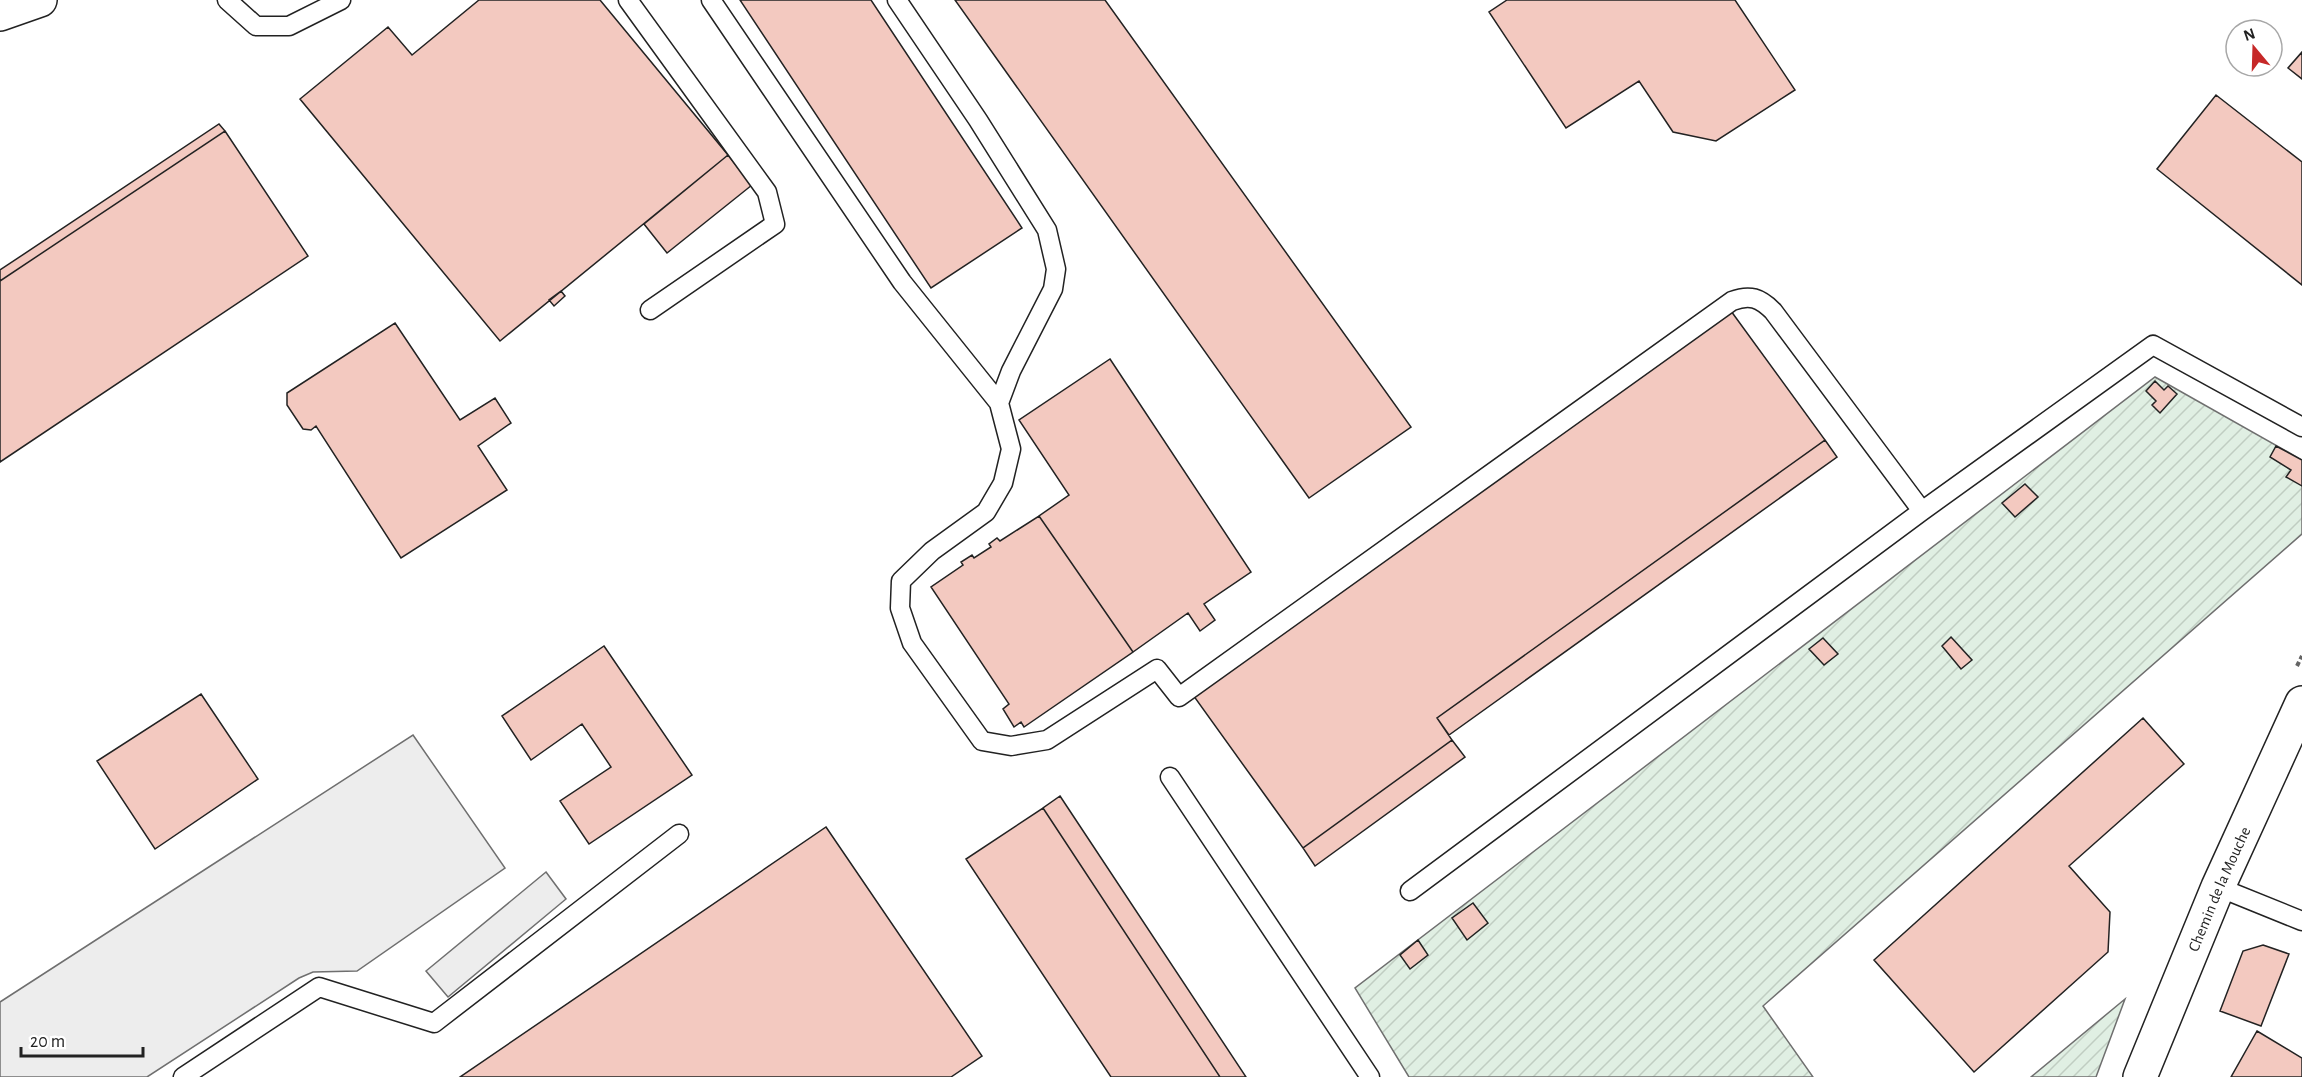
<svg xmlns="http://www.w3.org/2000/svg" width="2302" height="1077" font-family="'Alegreya Sans',sans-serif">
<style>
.garden{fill:url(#garden-furrows);stroke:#6f6f6f;stroke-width:1.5}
.parking{fill:#ededed;stroke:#6f6f6f;stroke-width:1.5}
.building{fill:#f3c9c0;stroke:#222;stroke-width:1.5}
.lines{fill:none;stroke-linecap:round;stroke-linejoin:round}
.lane-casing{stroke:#222;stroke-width:21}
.street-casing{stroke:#222;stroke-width:36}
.secondary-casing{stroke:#222;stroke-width:36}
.path{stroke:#646464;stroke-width:4;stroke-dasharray:4.5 3;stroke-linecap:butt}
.lane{stroke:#fff;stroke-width:18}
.street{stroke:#fff;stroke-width:33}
.secondary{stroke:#fff;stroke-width:33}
.labels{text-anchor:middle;stroke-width:4.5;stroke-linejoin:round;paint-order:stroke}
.street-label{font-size:16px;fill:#222;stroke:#fff}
</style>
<defs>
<pattern id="garden-furrows" width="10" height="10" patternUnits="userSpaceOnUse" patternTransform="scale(1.5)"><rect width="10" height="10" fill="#e0efe3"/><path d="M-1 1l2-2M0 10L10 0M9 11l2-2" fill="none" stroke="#c0cdc2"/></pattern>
</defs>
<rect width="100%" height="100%" fill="#fff"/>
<path class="garden" d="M2155,377L2302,460V534L1763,1006L1813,1077H1409L1355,988Z
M2125,999L2096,1077H2031Z"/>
<path class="parking" d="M413,735L505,868L357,971L313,972L299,978L147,1077H0V1002Z
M546,872L566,899L448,997L426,971Z"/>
<path class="building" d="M479,0H600L728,155L500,341L300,99L388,27L412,55Z
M740,0H871L1022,228L931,288Z
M955,0H1105L1411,427L1309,498Z
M1507,0H1735L1795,90L1716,141L1673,132L1639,81L1566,128L1489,12Z
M2302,52V79L2288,68Z
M2216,95L2302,162V285L2157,169Z
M219,124L225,131L0,281V270Z
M225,131L308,256L0,462V281Z
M728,155L752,185L667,253L644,224Z
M561,291L565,296L554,306L549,300Z
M1731,311L1825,440L1437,718L1452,740L1303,848L1193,695Z
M395,323L460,420L495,398L511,423L478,446L507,490L401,558L316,426L311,430L303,429L287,405V393Z
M1110,359L1251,572L1204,604L1215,620L1200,631L1188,613L1133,652L1039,516L1069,495L1019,420Z
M2155,381L2164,390L2168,386L2177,394L2160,413L2152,405L2156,401L2146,391Z
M1825,440L1837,457L1449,735L1437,718Z
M2276,446L2302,460V486L2286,477L2291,470L2270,457Z
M2025,484L2038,497L2015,517L2002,503Z
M1039,516L1133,652L1024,727L1021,722L1014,727L1003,709L1009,704L931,587L963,565L961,562L972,555L974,558L991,547L989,544L997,538L1000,541Z
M1951,637L1972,660L1961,669L1942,646Z
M1823,638L1838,654L1824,665L1809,649Z
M604,646L692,775L589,844L560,801L611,767L582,724L531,760L502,716Z
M201,694L258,779L155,849L97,761Z
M2143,718L2184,764L2069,866L2110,912L2108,952L1974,1072L1874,960Z
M1452,740L1465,757L1315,866L1303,848Z
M1060,796L1246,1077H1220L1043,808Z
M1043,808L1220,1077H1111L966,859Z
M826,827L982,1056L951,1077H460Z
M1473,903L1488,923L1467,940L1452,918Z
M1418,940L1428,955L1410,969L1400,955Z
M2263,945L2289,954L2261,1026L2220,1011L2243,951Z
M2257,1031L2302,1058V1077H2231Z"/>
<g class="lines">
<g class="lane-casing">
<path id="lane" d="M227,0L256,26H289L341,0
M628,0L767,192L775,224L650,310
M711,0L902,282L999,403
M897,0L978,120L1047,230L1056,269L1053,289L1011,371L999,403L1011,449L1003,483L986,512L932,551L901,581L900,608L912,643L982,741L1011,746L1047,740L1157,669L1179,697L1732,301C1750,294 1760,298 1773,311L1922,511
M1170,777L1370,1077
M2218,887L2302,921
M1410,891L1922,511L2153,345L2302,427
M183,1077L319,987L434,1023L679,834"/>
</g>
<g class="street-casing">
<path id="street" d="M0,14L40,0"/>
</g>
<g class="secondary-casing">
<g id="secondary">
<path id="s1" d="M2140,1077L2218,887L2302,703"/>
</g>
</g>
<path class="path" d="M2297,666L2302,656"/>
<use href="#lane" class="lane"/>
<use href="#street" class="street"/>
<use href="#secondary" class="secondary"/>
</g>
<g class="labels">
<g class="street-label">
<text dy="6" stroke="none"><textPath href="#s1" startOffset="204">Chemin de la Mouche</textPath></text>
</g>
</g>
<g transform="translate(2254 48) rotate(341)"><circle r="28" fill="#ffffff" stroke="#a7a7a7" stroke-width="1.5"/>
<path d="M0-4.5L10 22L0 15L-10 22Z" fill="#c62828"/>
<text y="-9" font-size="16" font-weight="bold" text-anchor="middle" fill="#222222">N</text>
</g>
<path d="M21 1047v9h122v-9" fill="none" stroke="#222222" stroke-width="3"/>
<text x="30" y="1047" font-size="18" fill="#222222" stroke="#ffffff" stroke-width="4.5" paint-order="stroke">20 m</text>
</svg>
